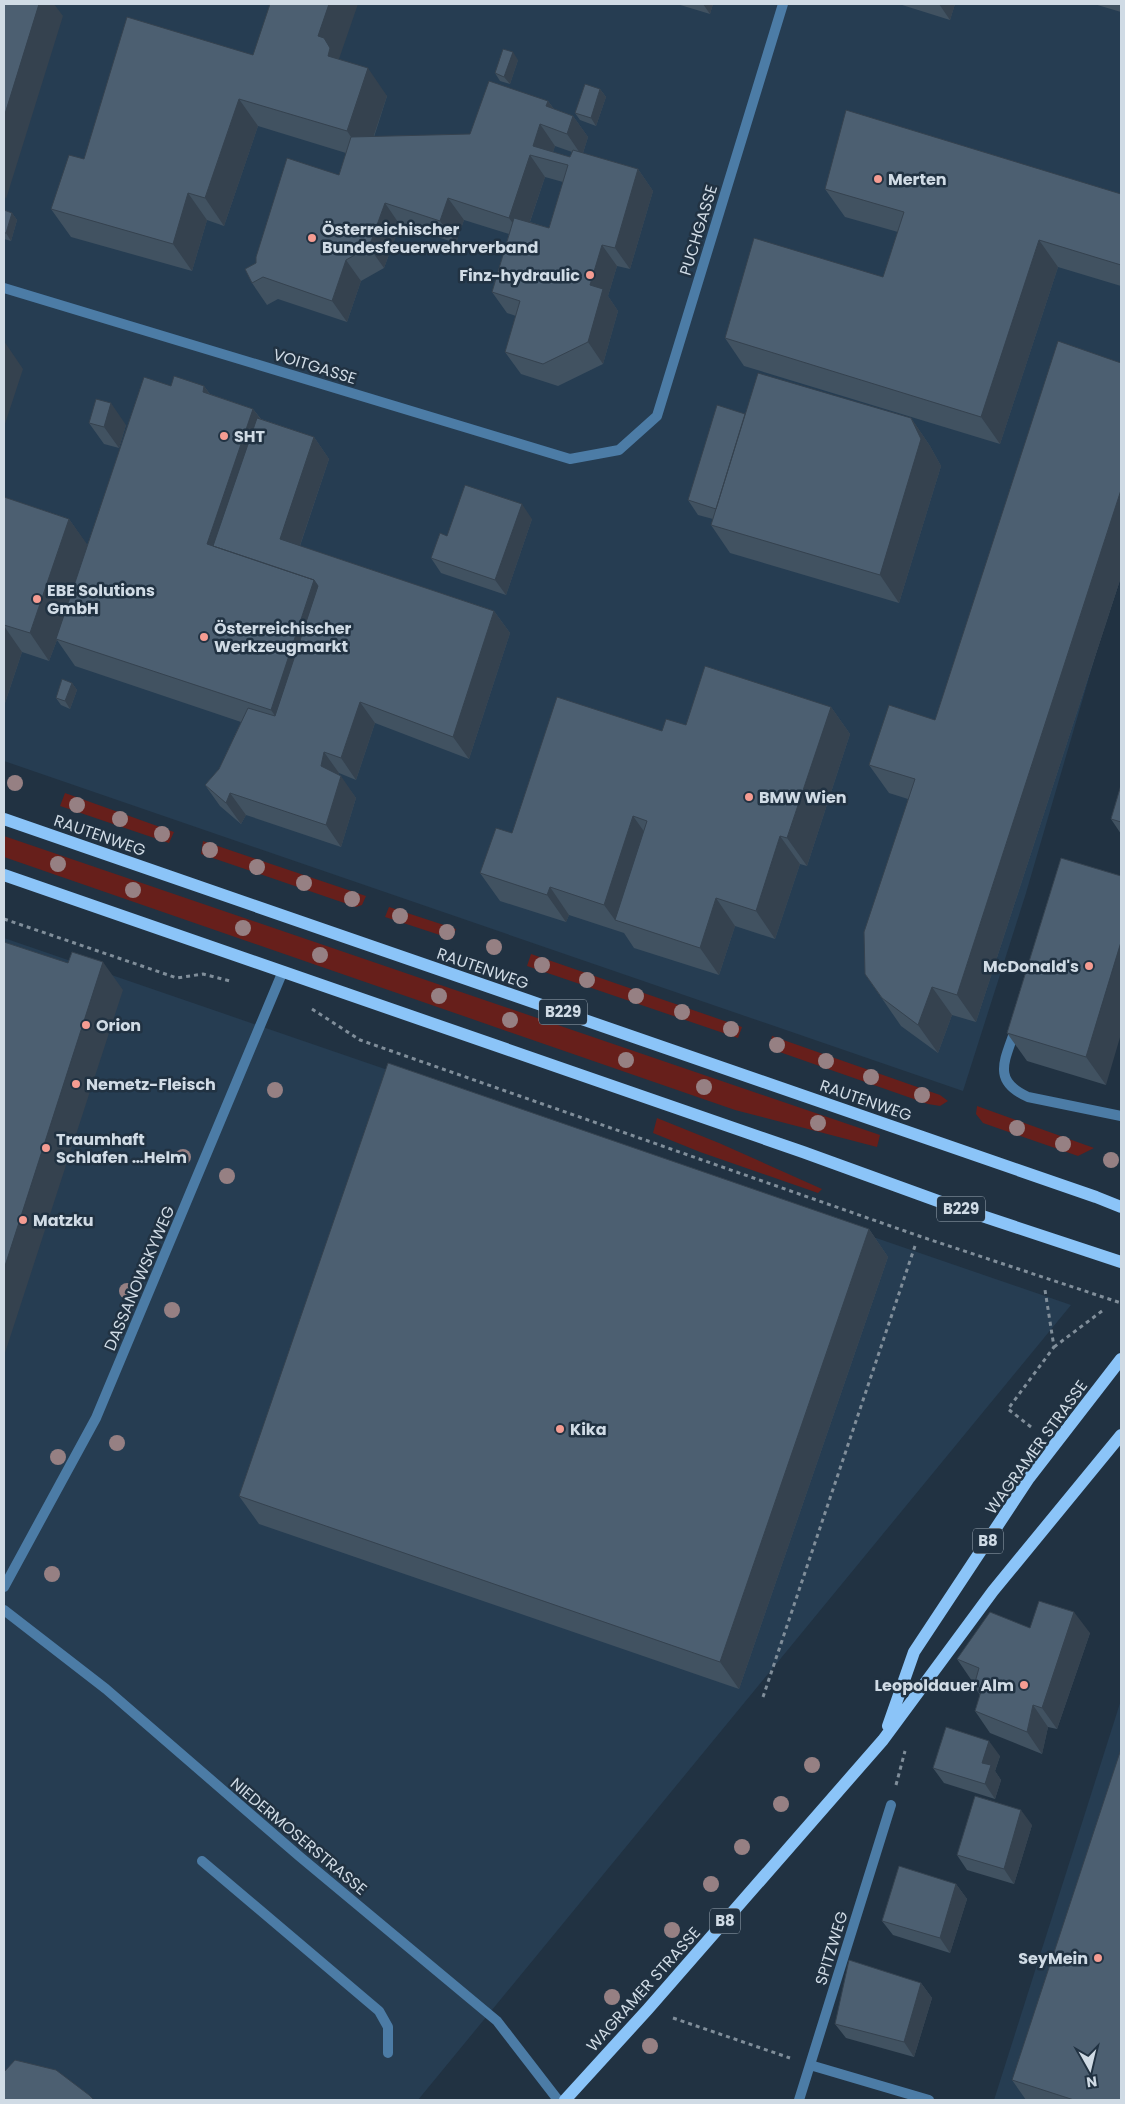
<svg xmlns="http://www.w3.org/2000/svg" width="1125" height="2104" font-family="Poppins,sans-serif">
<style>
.built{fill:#263d52}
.green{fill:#671f1b}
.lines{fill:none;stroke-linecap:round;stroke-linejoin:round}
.path{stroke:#808e9a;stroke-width:3;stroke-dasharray:4 4;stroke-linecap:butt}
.service{stroke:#4c7ca6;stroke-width:10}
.minor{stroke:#4c7ca6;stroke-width:10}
.primary{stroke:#8bc4f8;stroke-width:12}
.tree{fill:#968083}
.wall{fill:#415261;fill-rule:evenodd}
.shaded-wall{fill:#35424f}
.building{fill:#4c5f71;stroke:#35424f}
.poi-dot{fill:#f59c92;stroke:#213242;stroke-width:2}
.labels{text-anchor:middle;stroke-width:5;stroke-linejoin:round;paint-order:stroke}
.shield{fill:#213242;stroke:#9ca8b4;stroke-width:1}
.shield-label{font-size:15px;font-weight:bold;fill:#d0dbe5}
.poi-label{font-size:16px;font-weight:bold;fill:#d0dbe5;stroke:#213242;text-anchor:start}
.street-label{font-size:16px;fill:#d0dbe5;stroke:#213242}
</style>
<rect width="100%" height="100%" fill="#213242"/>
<path class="built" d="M4,4H1121V568L1026,893L963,1091L4,761Z
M4,938L1071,1305L418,2100H4Z
M1121,1700V2100H994L995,2097Z"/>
<path class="green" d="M65,793L174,832L169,843L60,806Z
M4,836L880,1135L877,1147L735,1110L4,857Z
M203,841L366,896L362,905L356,907L201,854Z
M389,907L456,929L452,939L385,917Z
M531,954L742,1027L738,1038L527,966Z
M772,1036L940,1095L948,1101L940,1106L928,1104L771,1049L770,1044Z
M977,1106L1094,1148L1078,1156L983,1123L976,1114Z
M657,1118L719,1143L822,1189L818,1193L700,1152L653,1133Z"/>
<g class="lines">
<path class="path" d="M4,919L177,978L203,974L230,981
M312,1009L360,1040L919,1236L1121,1303
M1054,1347L1102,1311
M1031,1427L1008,1409L1054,1347L1045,1290
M763,1697L915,1246
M896,1785L905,1751
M673,2018L790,2058"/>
<path class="service" d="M1016,1027C1006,1059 990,1080 1028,1097L1121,1116
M202,1861L379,2011L388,2027V2053"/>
<path class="minor" d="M4,288L570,459L619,450L657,416L783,4
M4,1587L96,1418L283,971
M4,1610L106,1689L299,1856L497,2021L558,2100
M810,2065L929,2100
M799,2100L891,1805"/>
<path class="primary" d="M4,819L1096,1197L1121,1207
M4,875L803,1152L949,1205L1121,1262
M888,1726L914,1652L1029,1478L1121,1359
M565,2100L648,2009L883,1740L993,1591L1121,1435"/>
</g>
<g class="tree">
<circle cx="15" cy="783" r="8"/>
<circle cx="77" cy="805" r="8"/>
<circle cx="120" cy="819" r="8"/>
<circle cx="162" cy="834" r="8"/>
<circle cx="210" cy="850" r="8"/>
<circle cx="58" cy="864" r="8"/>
<circle cx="257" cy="867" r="8"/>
<circle cx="304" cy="883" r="8"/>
<circle cx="133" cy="890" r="8"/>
<circle cx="352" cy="899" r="8"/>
<circle cx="400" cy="916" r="8"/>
<circle cx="243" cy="928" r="8"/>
<circle cx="447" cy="932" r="8"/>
<circle cx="494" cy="947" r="8"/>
<circle cx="320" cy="955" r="8"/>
<circle cx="542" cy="965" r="8"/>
<circle cx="587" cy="980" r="8"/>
<circle cx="439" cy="996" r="8"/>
<circle cx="636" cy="996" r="8"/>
<circle cx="682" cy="1012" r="8"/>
<circle cx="510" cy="1020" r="8"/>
<circle cx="731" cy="1029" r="8"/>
<circle cx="777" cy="1045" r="8"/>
<circle cx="626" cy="1060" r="8"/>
<circle cx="826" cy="1061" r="8"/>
<circle cx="871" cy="1077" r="8"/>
<circle cx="704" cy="1087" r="8"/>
<circle cx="275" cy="1090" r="8"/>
<circle cx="922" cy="1095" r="8"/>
<circle cx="818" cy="1123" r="8"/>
<circle cx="1017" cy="1128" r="8"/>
<circle cx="1063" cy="1144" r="8"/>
<circle cx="183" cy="1157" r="8"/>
<circle cx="1111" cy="1160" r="8"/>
<circle cx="227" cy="1176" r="8"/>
<circle cx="127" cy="1291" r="8"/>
<circle cx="172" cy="1310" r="8"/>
<circle cx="117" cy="1443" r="8"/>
<circle cx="58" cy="1457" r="8"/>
<circle cx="52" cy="1574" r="8"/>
<circle cx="812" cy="1765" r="8"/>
<circle cx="781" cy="1804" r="8"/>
<circle cx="742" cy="1847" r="8"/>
<circle cx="711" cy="1884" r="8"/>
<circle cx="672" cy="1930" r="8"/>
<circle cx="612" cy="1997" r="8"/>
<circle cx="650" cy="2046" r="8"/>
</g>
<path class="wall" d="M677,4H713L710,14Z
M899,4H955L950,20Z
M1094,4H1121V12Z
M253,55L339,59L387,96L374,137L470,134L548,101L554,109L573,116L588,137L583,153L638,169L653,191L630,269L617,266L608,296L618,311L603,364L558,386L521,374L505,352L516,316L507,313L492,292L509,234L464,220L456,243L400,225L384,268L361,281L347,322L278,299L267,305L252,283L256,263L339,175L346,153L258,126L224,226L207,220L192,271L71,237L51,209L84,159ZM555,146L572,152L570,157L553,152ZM545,177L563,182L549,228L530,222Z
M518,60L510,84L500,81L495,73Z
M600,89L606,97L596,126L580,120L575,113Z
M825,189L1121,194V286L1058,267L1000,444L744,366L725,338L883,277L898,232L845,217Z
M4,210L12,213L17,220L11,241L4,239Z
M1121,363V577L976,1022L952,1015L938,1053L901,1026L865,974L908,799L889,793L869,765L935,720Z
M171,386H204L210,394L253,409L261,419L314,437L329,459L300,546L494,611L510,633L469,759L375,723L356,780L339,773V775L356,798L341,847L246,815L241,824L220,806L205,785L219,769L241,722L75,666L57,640L49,661L22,652L4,706V497L69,519L87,545Z
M745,414L911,418L930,446L941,466L899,603L730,553L711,525L713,519L698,515L688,500Z
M89,423L126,425L119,448L104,444Z
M532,519L506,595L441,573L431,558L447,536Z
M72,683L77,690L70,709L61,705L56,698Z
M831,707L850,734L807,866L800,864L775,939L735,926L719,975L634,948L624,933L569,915L566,922L500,901L480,873L512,833L662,731L686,725Z
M1121,785V834L1111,819Z
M1061,858L1106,1085L1027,1061L1007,1033Z
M869,1229L888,1257L739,1689L259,1524L239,1496Z
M1030,1628L1090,1633L1057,1729L1048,1727L1042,1754L990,1733L975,1711L980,1695L974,1686L975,1682L972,1681L957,1659Z
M1000,1756L995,1771L1001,1780L995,1799L944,1783L933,1768Z
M1032,1825L1014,1884L967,1870L957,1855Z
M956,1884L967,1899L950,1953L893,1935L882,1921Z
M921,1983L932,1998L914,2057L846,2038L835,2024Z
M1012,2080L1121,2100H1026Z"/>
<path class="shaded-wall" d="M39,4H54L63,16L6,199L4,195V117Z
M329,4H358L339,59L344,65L328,56L318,36Z
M703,4H713L710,14Z
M939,4H955L950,20Z
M513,52L518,60L510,84L504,77Z
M368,68L387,96L366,159L347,131Z
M600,89L606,97L596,126L591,118Z
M239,99L258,126L224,226L205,198Z
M548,101L563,122L546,106Z
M573,116L588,137L582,156L567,134Z
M540,124L555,146L550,161L533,146Z
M530,155L545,177L524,239L509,218Z
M638,169L653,191L630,269L615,248Z
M188,193L207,220L192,271L173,244Z
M448,198L464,220L456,243L440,221Z
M385,203L400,225L384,268L369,247Z
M12,213L17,220L11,241L6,233Z
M1039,240L1058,267L1000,444L981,417Z
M602,245L617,266L608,296L618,311L603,364L588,342L590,285Z
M346,260L361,281L347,322L332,301Z
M4,341L23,369L4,427Z
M204,386L224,414L203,392Z
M111,403L126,425L119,448L104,427Z
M253,409L273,436L232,557L207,544Z
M911,418L930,446L941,466L899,603L880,575Z
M314,437L329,459L295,560L280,539Z
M1121,490V577L976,1022L957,995Z
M522,504L532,519L506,595L495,580Z
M69,519L89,547L56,639L57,640L49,661L30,633Z
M314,580L333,608L290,738L271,710Z
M494,611L510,633L469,759L453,737Z
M4,626L22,652L4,706Z
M72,683L77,690L70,709L65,701Z
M360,702L375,723L356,780L341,758Z
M831,707L850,734L807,866L787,838Z
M324,752L339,773L337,788L321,766Z
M341,776L356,798L341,847L326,825Z
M230,793L246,815L241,824L226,803Z
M633,816L653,844L615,920L604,905Z
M780,836L800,864L775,939L756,911Z
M550,887L569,915L566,922L547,895Z
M716,898L735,926L719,975L700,948Z
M1121,942V1034L1106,1085L1086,1057Z
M103,962L123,990L4,1356V1269Z
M932,987L952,1015L938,1053L918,1025Z
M869,1229L888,1257L739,1689L720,1662Z
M1074,1612L1090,1633L1057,1729L1042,1708Z
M1033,1705L1048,1727L1042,1754L1027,1732Z
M989,1741L1000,1756L995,1771L1001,1780L995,1799L985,1784L982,1763Z
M1021,1810L1032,1825L1014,1884L1004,1869Z
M956,1884L967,1899L950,1953L940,1938Z
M921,1983L932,1998L914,2057L904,2042Z"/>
<path class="building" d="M4,4H39L4,117Z
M270,4H329L318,36L324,38L330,48L328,56L368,68L347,131L239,99L205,198L188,193L173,244L51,209L69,155L84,159L127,17L253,55Z
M503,49L513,52L504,77L495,73Z
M489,81L548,101L546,106L573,116L567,134L540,124L533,146L570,157L573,150L638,169L615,248L602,245L590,285L603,289L588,342L543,364L505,352L520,301L492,292L514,218L549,228L568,165L530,155L509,218L448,198L440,221L385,203L369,247L346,260L332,301L263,277L252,283L245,269L256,263V257L287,158L339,175L351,137L470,134Z
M585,84L600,89L591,118L575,113Z
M846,110L1121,194V265L1039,240L981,417L725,338L754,238L883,277L904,212L825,189Z
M4,210L12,213L6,233H4Z
M1058,341L1121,363V490L957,995L932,987L918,1025L882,998L865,974L864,932L915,779L869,765L889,705L935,720Z
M758,373L911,418L921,439L880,575L711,525Z
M174,376L204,386L203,392L253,409L207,544L314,580L271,710L56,639L144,377L171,386Z
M96,399L111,403L104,427L89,423Z
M717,405L745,414L716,509L688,500Z
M257,418L314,437L280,539L494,611L453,737L360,702L341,758L324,752L321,766L341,776L326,825L230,793L226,803L205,785L219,769L248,708L275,716L318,586L314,580L213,546Z
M465,485L522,504L495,580L431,558L440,533L447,536Z
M4,497L69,519L30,633L4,625Z
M705,666L831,707L787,838L780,836L756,911L716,898L700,948L615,920L647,821L633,816L604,905L550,887L547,895L480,873L496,828L512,833L557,697L662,731L666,719L686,725Z
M62,679L72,683L65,701L56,698Z
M1121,785V822L1111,819Z
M1061,858L1121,876V942L1086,1057L1007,1033Z
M4,942L68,963L72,952L103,962L4,1269Z
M388,1063L869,1229L720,1662L239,1496Z
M1039,1601L1074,1612L1042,1708L1033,1705L1027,1732L975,1711L982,1688L974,1686L979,1668L957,1659L990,1612L1030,1628Z
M946,1727L989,1741L982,1763L991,1765L985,1784L933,1768Z
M1121,1749V2100H1074L1012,2080Z
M975,1796L1021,1810L1004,1869L957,1855Z
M899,1866L956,1884L940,1938L882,1921Z
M849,1960L921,1983L904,2042L835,2024Z
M15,2060L56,2070L89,2095L94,2100H4V2072Z"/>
<g class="poi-dot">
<circle cx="878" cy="179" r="5"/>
<circle cx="312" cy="238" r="5"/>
<circle cx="590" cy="275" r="5"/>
<circle cx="224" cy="436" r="5"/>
<circle cx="37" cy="599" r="5"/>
<circle cx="204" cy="637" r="5"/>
<circle cx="749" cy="797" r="5"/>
<circle cx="1089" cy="966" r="5"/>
<circle cx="86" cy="1025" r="5"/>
<circle cx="76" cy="1084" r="5"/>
<circle cx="46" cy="1148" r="5"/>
<circle cx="23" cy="1220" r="5"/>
<circle cx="560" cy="1429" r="5"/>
<circle cx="1024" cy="1685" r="5"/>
<circle cx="1098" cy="1958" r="5"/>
</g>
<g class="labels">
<g class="shield">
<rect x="539" y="999.5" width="48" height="25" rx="4"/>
<rect x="937" y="1196.5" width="48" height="25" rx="4"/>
<rect x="973" y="1528.5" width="30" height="25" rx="4"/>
<rect x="710" y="1908.5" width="30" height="25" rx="4"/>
</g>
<g class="shield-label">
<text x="563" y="1017">B229</text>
<text x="961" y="1214">B229</text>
<text x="988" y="1546">B8</text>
<text x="725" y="1926">B8</text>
</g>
<g class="poi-label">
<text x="888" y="185">Merten</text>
<text x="322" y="235">Österreichischer<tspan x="322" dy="18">Bundesfeuerwehrverband</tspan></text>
<text x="580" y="281" text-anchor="end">Finz-hydraulic</text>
<text x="234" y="442">SHT</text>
<text x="47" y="596">EBE Solutions<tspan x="47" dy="18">GmbH</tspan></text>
<text x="214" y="634">Österreichischer<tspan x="214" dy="18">Werkzeugmarkt</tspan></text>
<text x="759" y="803">BMW Wien</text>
<text x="1079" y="972" text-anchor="end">McDonald's</text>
<text x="96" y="1031">Orion</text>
<text x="86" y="1090">Nemetz-Fleisch</text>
<text x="56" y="1145">Traumhaft<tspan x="56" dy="18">Schlafen …Helm</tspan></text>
<text x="33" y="1226">Matzku</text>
<text x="570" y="1435">Kika</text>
<text x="1014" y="1691" text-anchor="end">Leopoldauer Alm</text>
<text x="1088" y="1964" text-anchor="end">SeyMein</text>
</g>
<g class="street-label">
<text transform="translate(698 230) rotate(-73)" y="6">PUCHGASSE</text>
<text transform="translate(315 366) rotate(17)" y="6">VOITGASSE</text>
<text transform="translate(100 835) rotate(19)" y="6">RAUTENWEG</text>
<text transform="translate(483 968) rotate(19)" y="6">RAUTENWEG</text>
<text transform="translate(866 1100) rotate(19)" y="6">RAUTENWEG</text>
<text transform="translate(139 1278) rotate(-67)" y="6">DASSANOWSKYWEG</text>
<text transform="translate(1036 1447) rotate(-54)" y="6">WAGRAMER STRASSE</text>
<text transform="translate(299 1836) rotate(40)" y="6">NIEDERMOSERSTRASSE</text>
<text transform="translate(831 1948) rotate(-73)" y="6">SPITZWEG</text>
<text transform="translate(643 1989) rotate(-48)" y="6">WAGRAMER STRASSE</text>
</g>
</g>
<rect width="1125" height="2104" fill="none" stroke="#d0dbe5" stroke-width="10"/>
<g transform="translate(1090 2069) rotate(172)" stroke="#213242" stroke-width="4" paint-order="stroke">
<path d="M0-4L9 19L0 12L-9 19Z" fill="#d0dbe5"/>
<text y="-8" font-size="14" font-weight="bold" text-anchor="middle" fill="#d0dbe5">N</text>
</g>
</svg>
